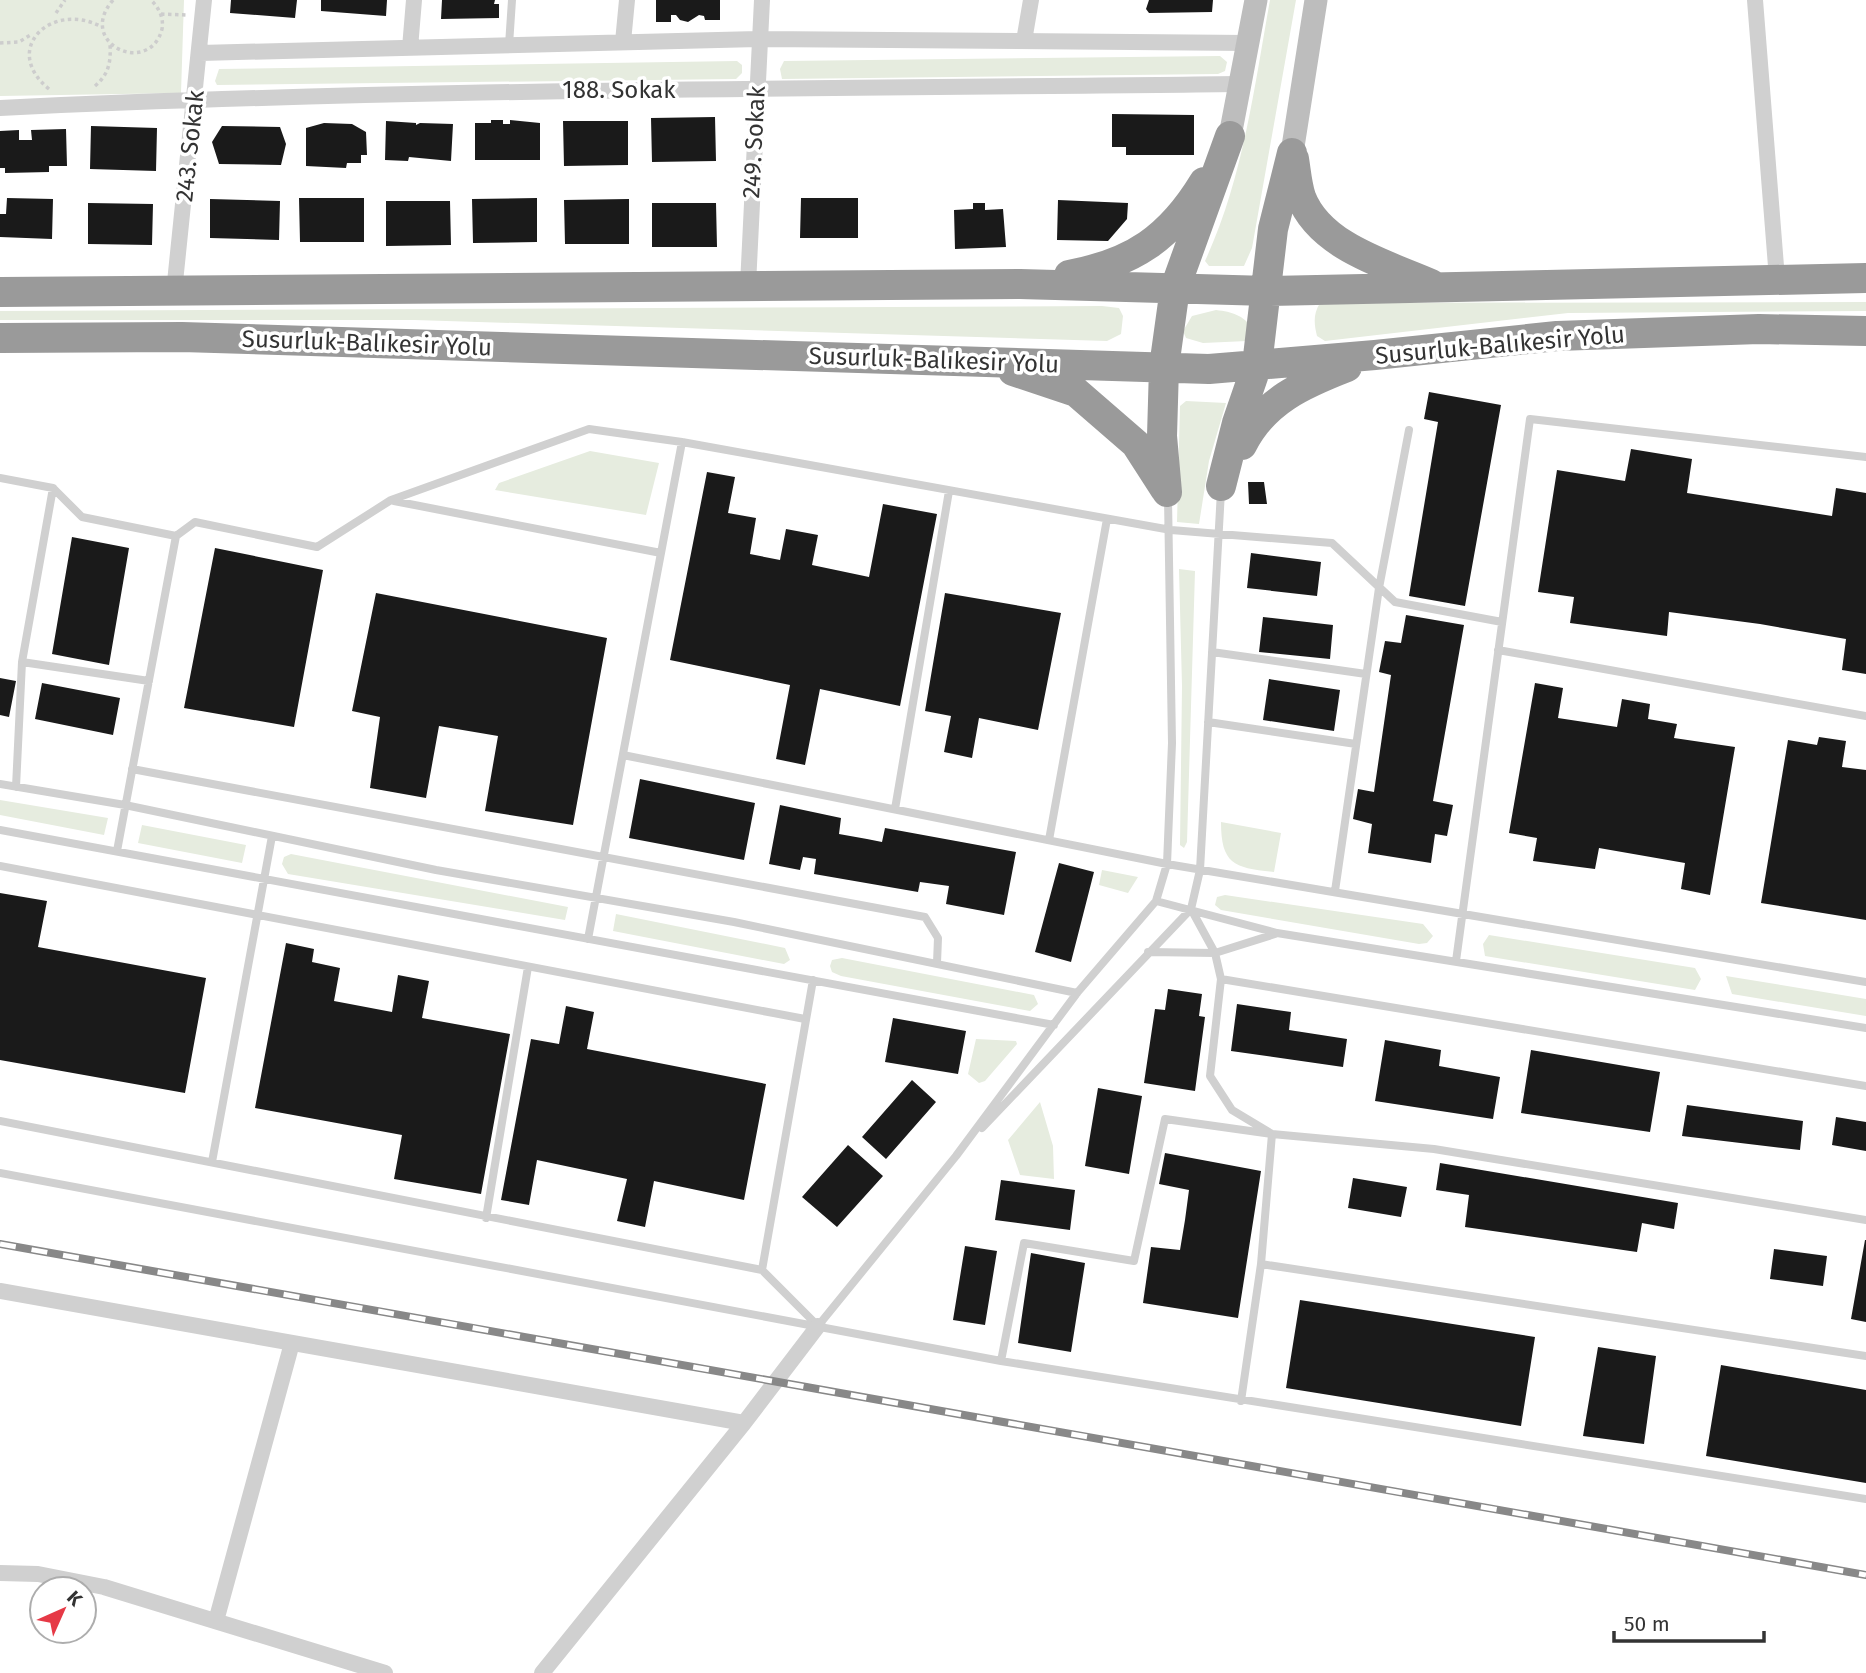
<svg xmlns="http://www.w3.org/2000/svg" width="1866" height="1673" font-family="'Fira Sans',sans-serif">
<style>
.green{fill:#e6ecdf}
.building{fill:#1a1a1a}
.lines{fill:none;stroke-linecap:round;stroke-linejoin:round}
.path{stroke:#cdcdcd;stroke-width:3.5;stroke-dasharray:3.5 3.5;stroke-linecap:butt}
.lane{stroke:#d0d0d0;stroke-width:8}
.street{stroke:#d0d0d0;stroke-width:16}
.secondary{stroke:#bdbdbd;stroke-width:23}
.highway{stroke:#9a9a9a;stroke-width:30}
.rail-casing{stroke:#888;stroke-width:8}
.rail{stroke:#fff;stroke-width:5;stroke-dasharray:16;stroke-linecap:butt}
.labels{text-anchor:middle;stroke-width:7;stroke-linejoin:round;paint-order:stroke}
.street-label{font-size:24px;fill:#333;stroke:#fff}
</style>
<rect width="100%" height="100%" fill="#fff"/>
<path class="green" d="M0,0H184L181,93L0,96Z
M1270,0H1296L1252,248L1244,266H1209L1205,261C1243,179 1254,89 1270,0Z
M1220,56L1227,62L1225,71L1218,74L782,79L780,69L784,61Z
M737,61L742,65V73L736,79L217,85L215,81L219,69Z
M1866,302V311L1568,313L1325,341L1317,336C1314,324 1313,314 1320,303Z
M1102,306L1119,308L1123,316L1121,334L1107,341L414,320H0V311Z
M1216,310C1233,312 1242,315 1253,328L1247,341L1203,343L1186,338L1183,331L1192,316Z
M1186,401L1226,403L1209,461L1199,524L1177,522L1180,406Z
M590,451L659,463L646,515L495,490L499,483Z
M1179,569L1195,571L1187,842L1184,848L1180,845L1182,686Z
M0,800L108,818L104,835L0,815Z
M1221,822L1281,833L1274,872C1234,868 1221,864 1221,822Z
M142,825L246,845L242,863L138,843Z
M291,854L568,907L565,920L288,874L282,864L284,857Z
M1102,870L1138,877L1128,893L1099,885Z
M1225,895L1423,924L1433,936L1427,943L1419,944L1221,910L1215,905L1217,897Z
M616,914L785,948L790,960L784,964L613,931Z
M1489,935L1695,968L1701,979L1695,990L1485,956L1483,944Z
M842,958L1034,995L1038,1004L1030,1011L841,976L832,972L830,966L832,960Z
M1726,976L1866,999V1016L1732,994Z
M976,1039L1016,1041L1017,1044L985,1081L979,1083L968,1074Z
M1040,1102L1053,1146L1054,1179L1020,1175L1008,1140Z"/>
<path class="building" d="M231,0H297L295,18L230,13Z
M321,0H387L386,16L321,11Z
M442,0H495L494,4H499V18L441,19Z
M656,0H720V20H705L704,16L699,15L688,22L680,20L676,15H671V22H656Z
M1149,0H1213L1212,12L1149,13L1146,9Z
M1112,114L1194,115V155H1126V147H1112Z
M715,117L716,161L652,162L651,118Z
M491,120H503V124H510V120L540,123V160H475V123H491Z
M386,121L416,123V125L420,123L453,124L451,161L409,157L408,161L385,160Z
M563,121H628V165L564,166Z
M324,123L352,124L366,132L367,155H361V163H347L346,168L306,166V128Z
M91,126L157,128L156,171L90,169Z
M222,126L280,127L286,144L281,165L219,164L212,142Z
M66,129L67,166H49V172L5,173V168H0V131L19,130V140H32L31,130Z
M7,198L53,199L52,239L0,237V214H6Z
M299,198H364V242H300Z
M537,198V242L473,243L472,199Z
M801,198H858V238H800Z
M210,199L280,201L279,240L210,238Z
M629,199V244H565L564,200Z
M1058,200L1128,203L1127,219L1108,241L1057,240Z
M386,201H450L451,245L386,246Z
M88,203L153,204L152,245L88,244Z
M652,203H716L717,247H652Z
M973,203H985V210L1003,209L1006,247L955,249L954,210L973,209Z
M1429,392L1501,405L1465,606L1409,596L1438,422L1424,419Z
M1631,449L1692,459L1687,493L1832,516L1836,488L1866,493V674L1842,670L1846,639L1760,624L1669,612L1667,636L1570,623L1574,597L1538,592L1557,470L1625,481Z
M707,472L735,477L728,513L756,518L750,554L780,560L786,529L818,535L812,565L869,577L883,504L937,514L900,706L820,689L805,765L776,759L790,685L670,660Z
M1248,482H1264L1267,504H1249Z
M72,537L129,548L109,665L52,654Z
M215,548L323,570L294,727L184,708Z
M1251,553L1321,562L1317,596L1247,588Z
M376,593L607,638L573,825L485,811L498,736L439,726L426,798L370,788L380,717L352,711Z
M945,593L1061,613L1038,730L979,718L972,758L944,752L951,716L925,711Z
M1406,615L1464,625L1433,801L1453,805L1447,836L1435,834L1431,863L1368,853L1372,824L1353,819L1358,789L1374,792L1391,675L1379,672L1385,641L1401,643Z
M1263,617L1333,625L1330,659L1259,652Z
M0,678L16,681L9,717L0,715Z
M1269,679L1340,690L1334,731L1263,720Z
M42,683L120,698L113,735L35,719Z
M1535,683L1563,688L1558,718L1617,727L1622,699L1650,704L1648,719L1677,724L1674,738L1735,747L1710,895L1681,889L1685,863L1599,848L1595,869L1533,861L1537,838L1509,833Z
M1819,737L1846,741L1842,767L1866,770V920L1761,903L1788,740L1817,745Z
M640,779L755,803L744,860L629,838Z
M780,805L841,818L839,834L867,839L882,842L885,828L1016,852L1004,915L946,904L949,886L920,882L918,892L814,874L816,859L803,857L800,870L769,864Z
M1059,863L1094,872L1071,962L1035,952Z
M0,893L47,901L38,947L206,978L185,1093L0,1060Z
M286,943L314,949L312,962L340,968L334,1001L392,1012L398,975L429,981L422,1018L510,1034L481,1194L394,1179L402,1135L255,1108Z
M1168,989L1202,994L1199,1016L1205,1017L1195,1091L1144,1083L1155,1009L1165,1010Z
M1237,1004L1291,1012L1289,1030L1347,1039L1343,1067L1231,1051Z
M566,1006L594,1012L587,1049L766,1084L744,1200L654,1181L645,1227L617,1221L627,1179L537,1160L529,1205L501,1200L531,1039L559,1044Z
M893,1018L966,1031L958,1074L885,1062Z
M1385,1040L1441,1050L1439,1066L1500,1077L1493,1119L1375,1101Z
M1531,1050L1660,1072L1650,1132L1521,1113Z
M912,1080L936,1102L886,1159L862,1137Z
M1098,1088L1142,1096L1129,1174L1085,1166Z
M1687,1105L1803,1121L1800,1150L1682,1136Z
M1836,1117L1866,1122V1151L1832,1145Z
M848,1145L883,1176L837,1227L802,1197Z
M1165,1153L1261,1171L1238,1318L1143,1303L1151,1247L1180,1250L1185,1220L1189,1190L1159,1184Z
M1440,1163L1678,1203L1674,1229L1642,1223L1637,1252L1465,1227L1469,1195L1436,1190Z
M1353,1178L1407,1187L1401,1217L1348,1208Z
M1001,1180L1075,1190L1070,1230L995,1220Z
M1865,1240H1866V1322L1851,1319Z
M965,1246L997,1251L985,1325L953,1320Z
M1774,1249L1827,1256L1823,1286L1770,1279Z
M1031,1253L1085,1263L1071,1352L1018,1343Z
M1300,1300L1535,1337L1521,1426L1286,1388Z
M1598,1347L1656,1356L1644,1444L1583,1436Z
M1721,1365L1866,1390V1483L1706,1456Z"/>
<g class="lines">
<path class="path" d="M113,0C75,44 150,77 162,29C164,18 159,8 151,0
M56,13L65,0
M161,14L187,15
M0,43L19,42L32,34
M95,86C109,74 111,62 110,44
M49,89C0,49 52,0 102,27"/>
<path class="lane" d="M509,45L512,0
M0,478L53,488L82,517L176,536L195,522L317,547L391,500L589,429L682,442L1171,530L1332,543L1395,602L1502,622
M394,501L661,553
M1498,650L1866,716
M1212,652L1366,674
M22,662L149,681
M1208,722L1356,744
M623,755L1167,864L1866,982
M132,769L925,917L938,938L937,963
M0,784L125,805L436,870L734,922L1077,993
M16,787L22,662L53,488
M895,809L949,491
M0,830L1054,1025
M1049,840L1107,519
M117,851L176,536
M0,866L805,1019
M1335,891L1379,588L1409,430
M1156,901L1277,933L1866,1028
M1191,909L1215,953L1221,979L1210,1076L1232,1110L1272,1134L1261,1264L1241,1401
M588,939L682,442
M1148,952L1215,953L1275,934
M1456,961L1530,419L1866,457
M1221,979L1866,1086
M0,1121L762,1270L818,1326L956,1156L1077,993L1156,901L1167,864L1172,743L1168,498
M982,1128L1191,909L1200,870L1221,491
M212,1162L272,836
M0,1173L1001,1361L1866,1499
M486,1218L528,967
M1261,1264L1866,1356
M762,1270L813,980
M1001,1361L1024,1243L1134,1261L1165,1119L1272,1134L1434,1149L1866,1220"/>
<path class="street" d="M1755,0L1777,279
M1024,41L1031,0
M623,42L627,0
M410,48L414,0
M200,53L758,39L1248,43
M0,108C413,88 826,89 1239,84
M748,285L762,0
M174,292L204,0
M0,1291L744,1423
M0,1573L38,1574L104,1587L385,1673
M216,1621L292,1343
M542,1673L744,1423L818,1326"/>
<path class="secondary" d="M1230,136L1256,0
M1292,153L1316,0"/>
<path class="highway" d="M1294,159C1296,171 1297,185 1301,197C1320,247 1388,265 1431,284
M1069,275C1133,263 1170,238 1204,182
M0,292L1020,284L1268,291L1866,278
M0,338L182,337L1209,369L1375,355L1557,336L1759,329L1866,331
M1013,371L1076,392L1136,444L1165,489
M1242,445C1264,401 1303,384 1347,367
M1221,486L1237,423L1257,365L1273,229L1292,153
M1167,492L1162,436L1164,367L1175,288L1230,136"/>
<g class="rail-casing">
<path id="rail" d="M0,1244L1866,1575"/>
</g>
<use href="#rail" class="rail"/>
</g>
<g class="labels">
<g class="street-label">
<text x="619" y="98">188. Sokak</text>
<text transform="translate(754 142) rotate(-87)" y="8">249. Sokak</text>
<text transform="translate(190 146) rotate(-84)" y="8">243. Sokak</text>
<text transform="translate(367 343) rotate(2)" y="8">Susurluk-Balıkesir Yolu</text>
<text transform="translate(1500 345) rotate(-5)" y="8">Susurluk-Balıkesir Yolu</text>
<text transform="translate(934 360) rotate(2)" y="8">Susurluk-Balıkesir Yolu</text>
</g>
</g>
<g transform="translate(63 1610) rotate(45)"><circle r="33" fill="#ffffff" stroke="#adadad" stroke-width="2"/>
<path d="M0-5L12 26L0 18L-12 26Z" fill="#e63946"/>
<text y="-10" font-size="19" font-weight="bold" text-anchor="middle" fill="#333333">K</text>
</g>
<path d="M1614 1631v10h150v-10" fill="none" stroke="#333333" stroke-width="3.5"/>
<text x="1624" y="1631" font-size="21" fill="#333333" stroke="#ffffff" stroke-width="5" paint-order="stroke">50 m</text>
</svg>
